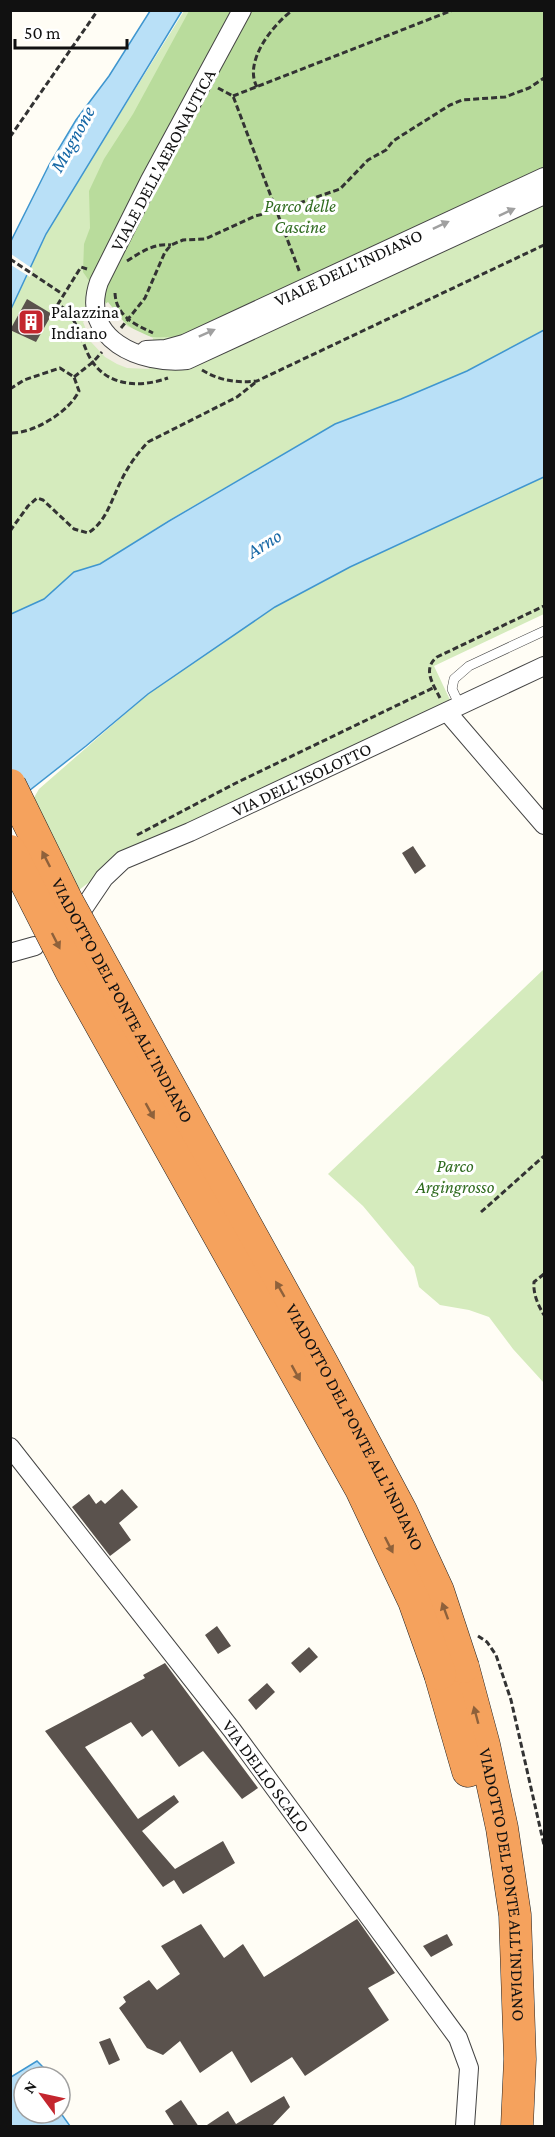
<svg xmlns="http://www.w3.org/2000/svg" width="555" height="2137" font-family="'Crimson Pro',serif">
<style>
.green{fill:#d5ebbd}
.forest{fill:#b9dc9c}
.plaza{fill:#f1ede2}
.water{fill:#b9e0f7;stroke:#3f96cf;stroke-width:1.5}
.pier{fill:#fffdf5}
.building{fill:#5a524d}
.lines{fill:none;stroke-linecap:round;stroke-linejoin:round}
.lane-casing{stroke:#444;stroke-width:10}
.street-casing{stroke:#444;stroke-width:20}
.highway-casing{stroke:#222;stroke-width:33}
.path{stroke:#333;stroke-width:3;stroke-dasharray:6 3;stroke-linecap:butt}
.lane{stroke:#fff;stroke-width:9}
.street{stroke:#fff;stroke-width:18}
.highway{stroke:#f5a25d;stroke-width:32}
.highway-bridge-casing{stroke:#222;stroke-width:33;stroke-linecap:butt}
.highway-bridge{stroke:#f5a25d;stroke-width:32}
.oneway{fill:#a0a0a0}
.oneway2{fill:#8e613b}
.labels{text-anchor:middle;stroke-width:6;stroke-linejoin:round;paint-order:stroke}
.street-label{font-size:18px;fill:#111;stroke:#fff}
.park-label{font-size:18px;font-style:italic;fill:#2f6b1f;stroke:#fff}
.poi-label{font-size:18px;fill:#111;stroke:#fff;text-anchor:start}
.water-label{font-size:20px;font-style:italic;fill:#1768a6;stroke:#fff}
</style>
<rect width="100%" height="100%" fill="#fffdf5"/>
<path class="green" d="M184,11H544V330L467,371L401,399L335,424L169,520L100,564L74,572L44,599L11,614V309L46,234L60,210Z
M544,477V614L434,666L451,702L121,858L75,893L32,801L39,789L148,694L275,607L350,567Z
M544,969V1383L513,1349L489,1317L469,1310L440,1305L419,1287L414,1267L363,1206L328,1174Z"/>
<path class="forest" d="M189,11H544V167L185,336C174,336 159,339 148,336C125,331 96,291 83,272L84,244L90,228L89,191L104,159L133,114Z"/>
<path class="plaza" d="M108,302L127,326L153,338L149,369L127,368L117,364L105,357L91,342L83,322Z"/>
<path class="water" d="M150,11H182L46,234L11,309V241L49,165L76,120L109,76Z
M544,330V477L350,567L275,607L148,694L86,746L11,805V614L44,599L74,572L100,564L169,521L335,424L401,399L467,371Z
M37,2061L47,2071L48,2077H24V2113L60,2112L70,2126H11V2077Z"/>
<path class="pier" d="M11,254L33,269L30,277L11,265Z"/>
<path class="building" d="M27,299L52,314L36,342L10,330Z
M413,846L426,866L415,874L402,853Z
M122,1489L138,1507L119,1523L131,1540L110,1556L72,1507L89,1494L96,1504L101,1500L105,1504Z
M217,1626L231,1646L218,1654L205,1635Z
M309,1647L318,1657L300,1673L291,1663Z
M165,1663L258,1788L242,1799L203,1751L179,1767L152,1730L142,1737L131,1722L85,1747L138,1819L174,1795L179,1802L142,1831L175,1869L223,1841L235,1863L183,1894L174,1880L163,1887L45,1731L145,1678L143,1675Z
M267,1683L275,1692L256,1710L248,1700Z
M357,1919L395,1973L368,1988L389,2020L305,2076L292,2057L251,2083L232,2051L200,2073L180,2041L163,2055L147,2048L119,2008L126,2002L123,1997L149,1980L157,1990L180,1974L161,1946L201,1924L224,1958L243,1944L264,1977Z
M447,1934L453,1945L431,1957L423,1946Z
M110,2038L120,2060L109,2065L99,2042Z
M284,2096L290,2107L271,2127H204L228,2111L236,2124Z
M181,2100L199,2127H175L165,2111Z"/>
<g class="lines">
<g class="lane-casing">
<path id="lane" d="M460,706L452,689L454,679L469,666L544,631"/>
</g>
<g class="street-casing">
<g id="street">
<path d="M242,10L150,180L99,282C79,339 141,365 187,360L544,195"/>
<path id="s1" d="M146,350L166,349L184,344L544,177"/>
<path d="M447,712L544,825"/>
<path id="s2" d="M79,915L104,878L123,860L190,832L544,666"/>
<path d="M10,953L35,946"/>
<path id="s3" d="M10,1447L232,1730L458,2038L469,2068L465,2126"/>
</g>
</g>
<g class="highway-casing">
<g id="highway">
<path id="s4" d="M463,1667L484,1745L502,1828L515,1915L520,2059L517,2126"/>
<path d="M440,1674L468,1771"/>
</g>
</g>
<path class="path" d="M257,87C243,62 273,24 293,10
M218,88L233,96L300,273
M233,96L453,10
M10,137L98,10
M10,259L64,295
M127,261C141,252 154,243 171,245
M87,269L81,267L58,304C76,316 79,333 87,352C102,386 137,389 168,378
M115,293C116,316 134,324 153,333
M121,328L145,298L165,252L171,245L183,240L205,239L255,216L276,211L340,189L368,160L386,150L393,141L450,105L462,100L505,97L529,88L544,78
M202,370C220,381 237,383 257,381L544,245
M74,377L93,362L102,352
M10,389L24,380L60,368L74,377L79,391C69,412 33,434 10,433
M10,531L28,506L37,498L43,500L74,529L88,533C107,521 111,500 121,481C128,466 137,454 148,442L237,397L256,382
M440,698C433,684 422,669 437,657L544,606
M137,835L236,783L435,687
M481,1212L544,1156
M544,1274L534,1282C533,1294 538,1305 544,1315
M478,1636L487,1642L496,1655L511,1700L544,1845"/>
<use href="#lane" class="lane"/>
<use href="#street" class="street"/>
<use href="#highway" class="highway"/>
<g class="highway-bridge-casing">
<g id="highway-bridge">
<path id="s5" d="M10,785L67,901L322,1363L401,1511L438,1591L463,1667"/>
<path d="M10,851L72,973L361,1489L414,1601L440,1674"/>
</g>
</g>
<use href="#highway-bridge" class="highway-bridge"/>
</g>
<defs><path id="oneway-solid" d="M-6-.8H1V-3.2L6.5 0L1 3.2V.8H-6Z" transform="scale(1.5)"/></defs>
<g class="oneway">
<use href="#oneway-solid" transform="translate(507 212) rotate(-25)"/>
<use href="#oneway-solid" transform="translate(441 225) rotate(-25)"/>
<use href="#oneway-solid" transform="translate(207 333) rotate(-24)"/>
</g>
<g class="oneway2">
<use href="#oneway-solid" transform="translate(46 859) rotate(-117)"/>
<use href="#oneway-solid" transform="translate(56 941) rotate(63)"/>
<use href="#oneway-solid" transform="translate(150 1111) rotate(61)"/>
<use href="#oneway-solid" transform="translate(280 1289) rotate(-120)"/>
<use href="#oneway-solid" transform="translate(296 1373) rotate(61)"/>
<use href="#oneway-solid" transform="translate(389 1545) rotate(63)"/>
<use href="#oneway-solid" transform="translate(445 1611) rotate(-110)"/>
<use href="#oneway-solid" transform="translate(476 1715) rotate(-105)"/>
</g>
<defs>
<g id="building-square" transform="scale(1.35)"><rect x="-9" y="-9" width="18" height="18" rx="4" fill="#c4262e" stroke="#fff"/><path d="M-4-6H4V6H1V3H-1V6H-4ZM-2.5-4.3h1.7v1.8h-1.7ZM.8-4.3h1.7v1.8H.8ZM-2.5-1h1.7V.8h-1.7ZM.8-1h1.7V.8H.8Z" fill="#fff"/></g>
</defs>
<g fill-rule="evenodd">
<use href="#building-square" x="31" y="322"/>
</g>
<g class="labels">
<g class="street-label">
<text transform="translate(163 160) rotate(-62)" y="6">VIALE DELL'AERONAUTICA</text>
<text dy="6" stroke="none"><textPath href="#s1" startOffset="220">VIALE DELL'INDIANO</textPath></text>
<text dy="6" stroke="none"><textPath href="#s2" startOffset="267">VIA DELL'ISOLOTTO</textPath></text>
<text dy="6" stroke="none"><textPath href="#s5" startOffset="243">VIADOTTO DEL PONTE ALL'INDIANO</textPath></text>
<text dy="6" stroke="none"><textPath href="#s5" startOffset="729">VIADOTTO DEL PONTE ALL'INDIANO</textPath></text>
<text dy="6" stroke="none"><textPath href="#s3" startOffset="417">VIA DELLO SCALO</textPath></text>
<text dy="6" stroke="none"><textPath href="#s4" startOffset="222">VIADOTTO DEL PONTE ALL'INDIANO</textPath></text>
</g>
<g class="park-label">
<text x="300" y="212">Parco delle<tspan x="300" dy="21">Cascine</tspan></text>
<text x="455" y="1172">Parco<tspan x="455" dy="21">Argingrosso</tspan></text>
</g>
<g class="poi-label">
<text x="51" y="318">Palazzina<tspan x="51" dy="21">Indiano</tspan></text>
</g>
<g class="water-label">
<text transform="translate(72 139) rotate(-61)" y="7">Mugnone</text>
<text transform="translate(264 543) rotate(-32)" y="7">Arno</text>
</g>
</g>
<rect width="555" height="2137" fill="none" stroke="#111111" stroke-width="24"/>
<g transform="translate(42 2095) rotate(303)"><circle r="28" fill="#ffffff" stroke="#a0a0a0" stroke-width="1.5"/>
<path d="M0-4.5L10 22L0 15L-10 22Z" fill="#c4262e"/>
<text y="-9" font-size="16" font-weight="bold" text-anchor="middle" fill="#111111">N</text>
</g>
<path d="M15 39v9h112v-9" fill="none" stroke="#111111" stroke-width="3"/>
<text x="24" y="39" font-size="18" fill="#111111" stroke="#ffffff" stroke-width="4.5" paint-order="stroke">50 m</text>
</svg>
